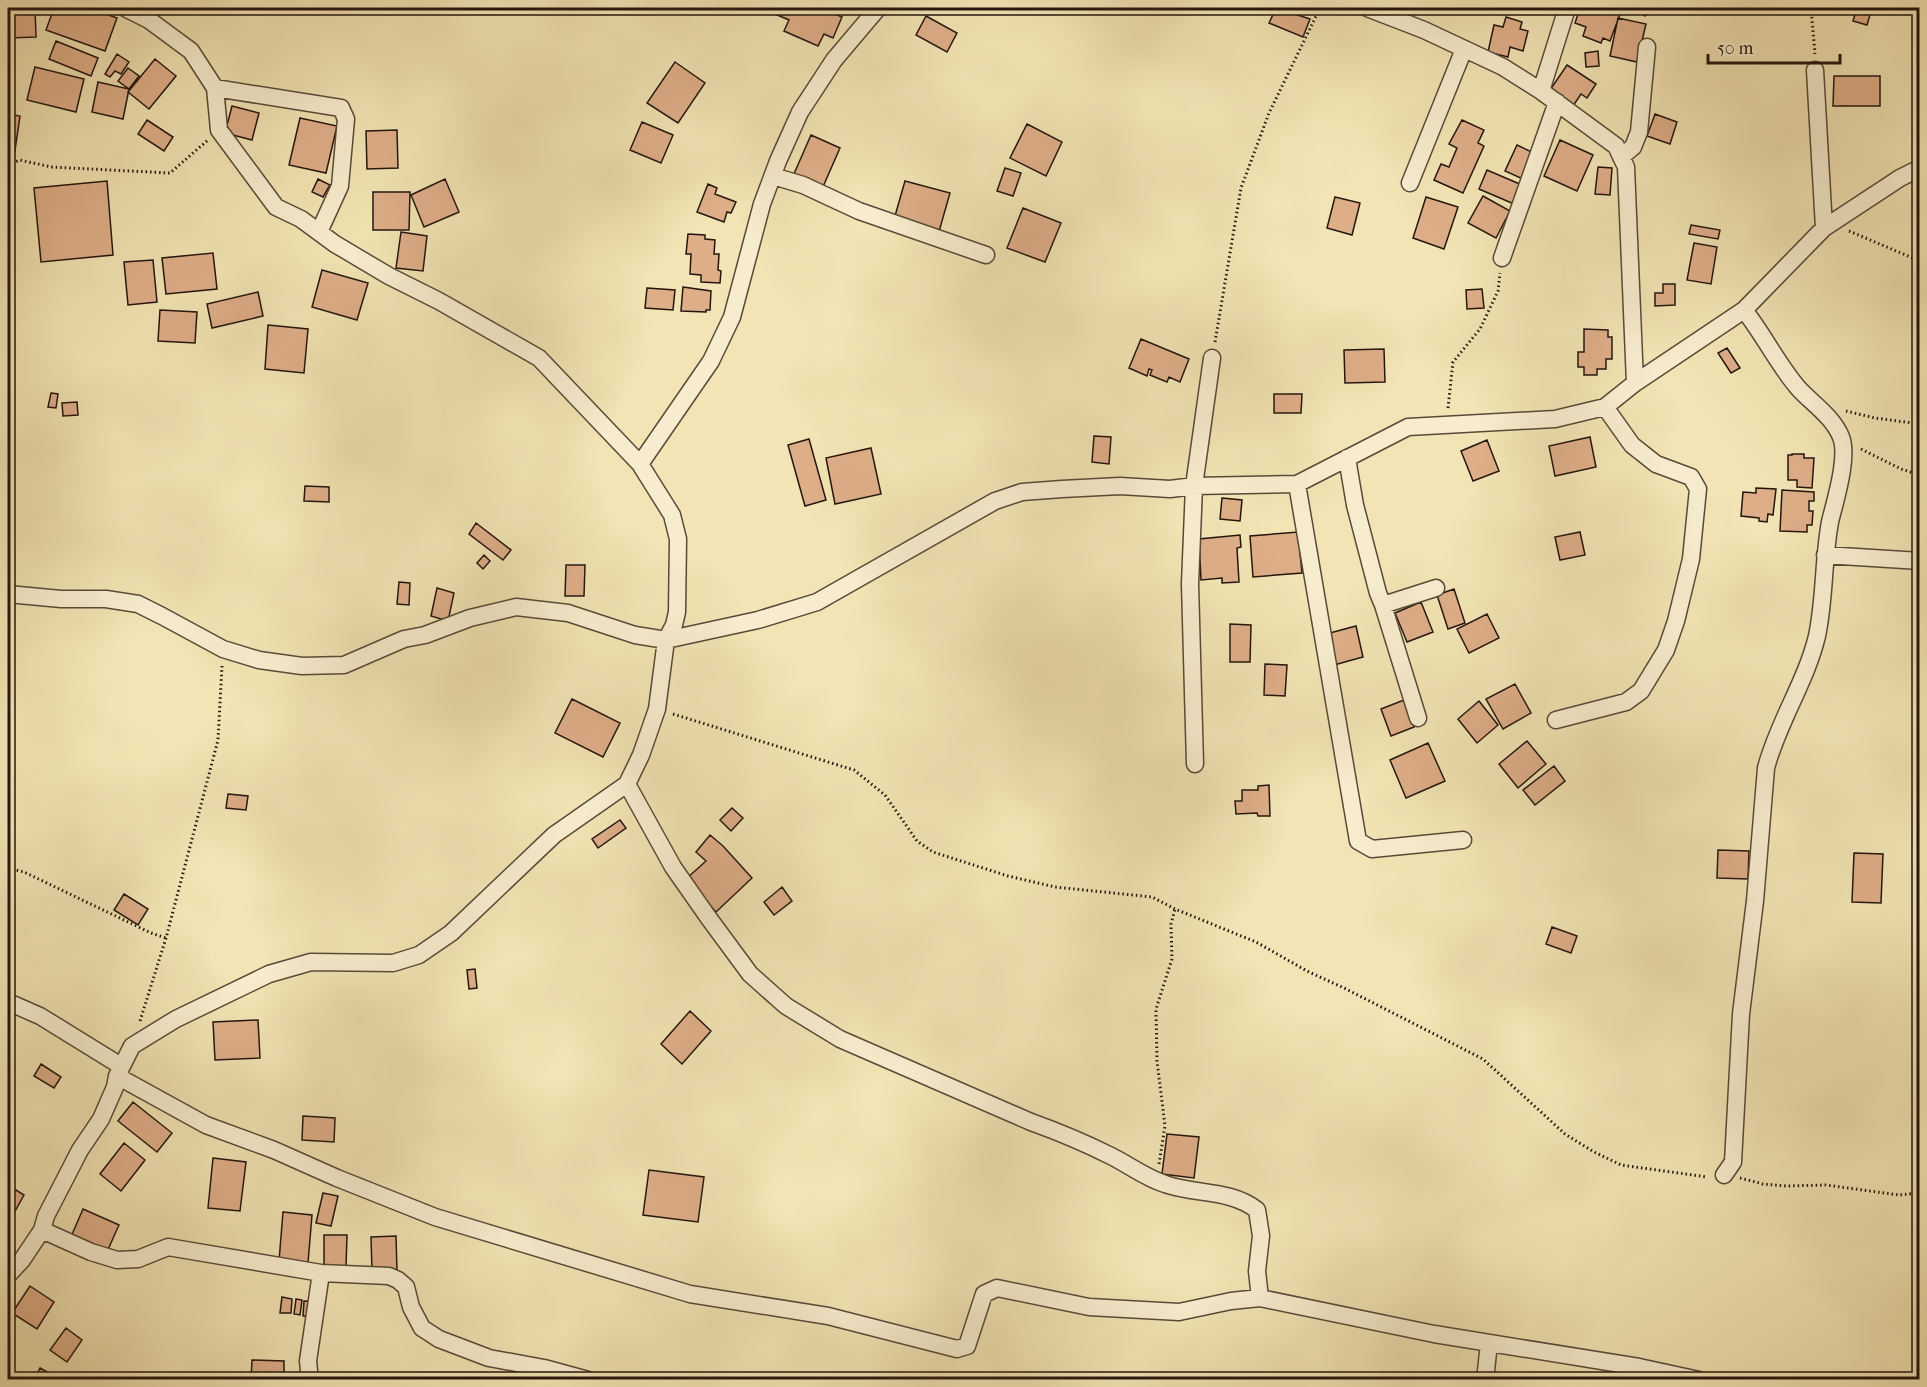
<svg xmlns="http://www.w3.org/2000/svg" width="1927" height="1387" font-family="'IM FELL French Canon',serif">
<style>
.building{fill:#deae89;stroke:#24160e;stroke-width:1.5}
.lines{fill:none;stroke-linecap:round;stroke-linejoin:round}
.street-casing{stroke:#584a38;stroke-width:19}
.path{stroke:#24160e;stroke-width:3;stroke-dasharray:1.5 3;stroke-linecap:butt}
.street{stroke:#f7edce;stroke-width:16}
</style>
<rect width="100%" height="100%" fill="#f2e4b4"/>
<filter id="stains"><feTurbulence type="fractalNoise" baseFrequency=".00333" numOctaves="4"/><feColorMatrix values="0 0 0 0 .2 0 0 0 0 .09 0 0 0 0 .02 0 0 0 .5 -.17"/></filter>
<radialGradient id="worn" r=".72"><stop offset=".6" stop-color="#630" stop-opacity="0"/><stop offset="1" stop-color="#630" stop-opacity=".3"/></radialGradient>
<path class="building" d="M8,8H35L36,37L8,38Z
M54,8H89L117,18L105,51L46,30Z
M777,8H830L828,11L842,17L833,38L824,34L818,46L784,31L789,20L775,14Z
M1276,8L1310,19L1303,37L1269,23Z
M1298,8H1313L1310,14Z
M1580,8L1622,9L1610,41L1603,38L1601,43L1583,36L1586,27L1575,23Z
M1636,8H1653L1645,16Z
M1857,8H1872L1867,25L1853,21Z
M926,16L957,33L947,52L916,35Z
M1506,17L1522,22L1520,29L1528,31L1523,51L1510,47L1508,57L1488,52L1494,25L1503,27Z
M1618,18L1646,24L1637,62L1610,56Z
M56,41L98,58L91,76L49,59Z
M1598,51L1599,66L1586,67L1585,53Z
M117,54L129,62L121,74L115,71L110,77L105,74Z
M155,59L176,76L149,109L128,92Z
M675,62L705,83L678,123L647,103Z
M1567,65L1596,84L1587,98L1581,94L1573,106L1550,90Z
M35,67L84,79L76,112L27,100Z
M128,68L139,76L129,89L118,81Z
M1834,76H1880V106H1833Z
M98,82L129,89L123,119L92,112Z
M232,106L259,113L252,140L225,133Z
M8,114L20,116L14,157H8Z
M1655,114L1677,122L1670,144L1647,136Z
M300,118L337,126L326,173L289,165Z
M147,120L173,137L164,151L138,134Z
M1462,120L1484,130L1478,143L1484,146L1463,193L1434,180L1441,164L1449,167L1457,148L1449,144Z
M642,122L673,135L661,163L630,150Z
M1027,124L1062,142L1046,176L1010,158Z
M397,130L398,168L367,169L366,131Z
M811,135L840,148L822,189L793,176Z
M1560,140L1593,155L1577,191L1544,176Z
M1517,145L1536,154L1525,180L1505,171Z
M1598,167L1612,168L1610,195L1595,194Z
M1005,168L1021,173L1013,196L997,191Z
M1487,170L1522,185L1514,204L1479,189Z
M318,179L330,185L323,197L312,192Z
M445,179L459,212L424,227L411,195Z
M107,181L113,255L41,262L34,188Z
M905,181L950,193L938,235L893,223Z
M708,184L717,188L715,194L736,202L731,213L727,212L724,222L697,212Z
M373,192H410L409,230H373Z
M1483,196L1510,211L1496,238L1468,223Z
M1335,197L1360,203L1352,235L1327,228Z
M1426,197L1458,207L1444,249L1413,238Z
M1023,208L1061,223L1045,262L1007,248Z
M1691,225L1720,230L1718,239L1689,234Z
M401,232L427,236L423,271L396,268Z
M688,234L705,235V239L715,240L714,254H719L718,270L721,271L720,283L701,282V275L690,274L691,254H686Z
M1694,243L1717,247L1711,284L1687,280Z
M213,253L217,289L166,294L162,258Z
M153,260L157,302L128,305L124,262Z
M322,270L368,283L357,320L312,307Z
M1663,284H1675V305L1655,306V293H1663Z
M683,287L711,291L710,310H706V312L681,311Z
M647,288L675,290L673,310L645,308Z
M1482,289L1484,308L1467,309L1466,290Z
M258,292L263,316L212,328L207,304Z
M160,310L197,312L195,343L158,341Z
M268,325L308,329L304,373L265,369Z
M1584,329L1608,330V337H1612V359H1606V369H1597V375H1584V367H1578V352H1584Z
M1141,339L1189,359L1180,382L1169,377L1167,382L1150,375L1152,370L1149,369L1147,376L1129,368Z
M1727,348L1740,368L1731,373L1718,353Z
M1384,349L1385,382L1345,383L1344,350Z
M51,393L58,394L56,408L48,407Z
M1274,394H1302L1301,413H1274Z
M77,402L78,415L63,416L62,403Z
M1094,436L1111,437L1109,464L1092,462Z
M1590,437L1596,467L1555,476L1549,446Z
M809,439L826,500L805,506L788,445Z
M1487,440L1499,471L1473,481L1461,451Z
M871,448L881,494L835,504L826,458Z
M1792,454H1804V458H1814L1812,488L1797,487V480H1788V455H1792Z
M305,486L329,487V502L304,501Z
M1756,488L1776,489L1773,515L1768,514L1767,522L1759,521V518L1741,516L1743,492L1756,493Z
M1782,490L1814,492V501H1809V511H1813L1812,525H1807V532L1780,531Z
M1222,498L1242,500L1240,521L1220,519Z
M476,523L511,550L503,560L469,534Z
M1298,532L1302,573L1253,577L1250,536Z
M1580,532L1585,555L1560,560L1555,537Z
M1240,535L1241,547L1237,548L1239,582L1222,583V578L1201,580L1199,539Z
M484,555L490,561L483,569L477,563Z
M566,565H585L584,596H565Z
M399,582L410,583L409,605L397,604Z
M437,588L454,593L448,621L431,616Z
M1454,589L1465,623L1448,629L1437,595Z
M1421,602L1433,632L1407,642L1395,613Z
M1487,614L1499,638L1469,653L1457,629Z
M1230,624L1251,625L1250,662H1230Z
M1356,626L1363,657L1334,665L1326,634Z
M1265,664L1287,665L1285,696L1264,695Z
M1515,684L1531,713L1503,729L1486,699Z
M572,699L620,723L603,757L555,733Z
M1404,700L1414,727L1391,736L1381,709Z
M1479,701L1498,725L1477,743L1458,719Z
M1527,741L1546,764L1518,788L1499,764Z
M1428,743L1445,781L1406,798L1390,760Z
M1554,766L1565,781L1535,805L1523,790Z
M1269,785L1270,816H1258L1257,813L1236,814L1235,801H1242V790H1258V786Z
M228,794L248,796L246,810L226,808Z
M732,808L743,818L731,831L720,820Z
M620,820L626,828L598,848L592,839Z
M710,835L723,846L752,878L716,912L686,879L706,861L696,852Z
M1718,850L1749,851L1748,879L1717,878Z
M1854,853L1883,854L1881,903L1852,902Z
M782,887L792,901L774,915L764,902Z
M124,894L148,909L138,925L114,910Z
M1552,927L1577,936L1571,953L1546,944Z
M475,969L477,988L469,989L467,970Z
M690,1011L711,1031L682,1064L661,1044Z
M258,1020L260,1058L215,1060L213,1022Z
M41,1064L61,1077L54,1088L34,1076Z
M133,1102L172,1133L157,1152L118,1121Z
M303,1116L335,1118L334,1142L302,1140Z
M1167,1134L1199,1137L1194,1178L1162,1174Z
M124,1143L145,1160L121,1191L100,1174Z
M213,1158L246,1162L240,1211L208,1208Z
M649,1170L704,1177L698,1222L643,1215Z
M8,1185L24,1195L8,1224Z
M323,1193L338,1196L331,1226L316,1223Z
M83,1209L119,1225L106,1254L70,1239Z
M283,1212L312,1215L308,1263L279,1261Z
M324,1235H347L346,1267H324Z
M396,1236L397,1271L372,1272L371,1237Z
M30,1286L54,1302L37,1329L12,1313Z
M282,1297L292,1299L291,1313H280Z
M296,1299L302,1300L300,1315L294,1314Z
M304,1301L315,1302L313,1318L303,1316Z
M66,1328L82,1340L67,1362L50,1350Z
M252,1360L284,1361V1377L291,1378V1380H251Z
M40,1368L62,1380H34Z
M814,1376L835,1380H813Z"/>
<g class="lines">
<g class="street-casing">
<path id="street" d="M1367,8L1424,30L1503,67L1541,91L1616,146L1626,167L1635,383
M1815,70L1824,228
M215,88L341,108L346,119L340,186L319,232
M1541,91L1567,8
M1621,157L1633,147L1639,132L1647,47
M773,176L803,185L859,211L986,255
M1410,183L1464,49
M1502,258L1557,102
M1347,458L1355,505L1378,593L1383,605L1418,718
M640,464L711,361L732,317L762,204L778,161L800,112L834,60L878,8
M1297,484L1358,841L1372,849L1463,840
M1825,555L1920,561
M8,594L61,599H106L138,604L162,616L223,649L259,660L302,666L344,665L404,639L425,635L470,618L516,607L568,613L635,635L666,640L758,620L817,602L995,501L1022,492L1062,489L1120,486L1170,489L1194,486L1297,484L1408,427L1555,419L1605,407L1635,383L1744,310L1824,228L1900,178L1920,168
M1383,605L1436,588
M1556,720L1626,702L1641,691L1666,650L1676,621L1691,559L1698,489L1691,477L1656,464L1632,445L1605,407
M1195,764L1190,584L1194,486L1212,358
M627,784L673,867L708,917L750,974L786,1006L840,1039L1031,1122C1059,1132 1085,1143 1111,1156C1129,1165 1146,1178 1165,1184C1196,1195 1230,1189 1257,1210L1261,1236L1257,1271L1260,1298L1434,1334L1639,1367L1699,1380
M8,1002L40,1016L121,1066
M117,1076L206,1125L274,1150L337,1178L435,1217L690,1294L828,1316L957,1349L967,1346L984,1294L997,1288L1089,1307L1179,1312L1231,1301L1260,1298
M1724,1175L1733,1162L1741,1014L1755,901L1766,768C1778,722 1806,682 1817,636C1825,598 1823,560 1830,522C1835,501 1849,457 1841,437C1833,417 1813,404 1799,389C1778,365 1764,335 1744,310
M42,1230L91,1252L117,1260L138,1259L168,1247L321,1273L389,1276L398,1280L406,1287L411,1307L422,1328L439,1339L489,1358L544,1368L588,1380
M8,1275L22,1260L42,1230L46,1216L80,1150L101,1119L115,1087L117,1076L132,1046L176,1019L269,974L311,962L393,963L419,955L451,933L554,835L627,784L641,755L657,709L666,640L674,625L677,612L678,539L672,515L640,464L539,358L439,301L389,276L335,244L301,219L276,207L219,130L215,88L191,51L149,20L125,8
M310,1380L308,1361L321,1273
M1485,1380L1489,1343"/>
</g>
<path class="path" d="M1811,8L1815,54
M8,165L20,160L51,167L170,173L208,140
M1849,231L1920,261
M1215,342L1241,188L1269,113L1320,8
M1448,408L1453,362L1480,329L1498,291L1500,273
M1846,411L1875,418L1920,424
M1861,449L1901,469L1920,475
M673,714L854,770L885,795L917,841L933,852L1008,876L1055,887L1152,897L1175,909L1256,942L1307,971L1344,988L1483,1059L1565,1134L1594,1152L1621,1165L1707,1177
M8,868L24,872L151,933L166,938
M140,1021L166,938L218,740L222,666
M1159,1164L1165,1126L1157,1061L1156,1009L1172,959L1171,924L1175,909
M1740,1178L1763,1184L1787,1186L1826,1185L1899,1195L1920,1193"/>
<use href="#street" class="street"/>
</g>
<rect width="1927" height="1387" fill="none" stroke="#f2e4b4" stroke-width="30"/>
<rect x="9" y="9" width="1909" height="1369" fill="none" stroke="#24160e" stroke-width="3"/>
<rect x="15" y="15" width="1897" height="1357" fill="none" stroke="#24160e" stroke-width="1.5"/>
<path d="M1708 54v9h132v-9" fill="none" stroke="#24160e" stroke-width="3"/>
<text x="1717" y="54" font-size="18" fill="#24160e" stroke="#f7edce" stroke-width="4.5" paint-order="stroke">50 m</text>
<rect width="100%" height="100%" filter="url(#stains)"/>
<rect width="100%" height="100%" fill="url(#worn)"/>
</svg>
